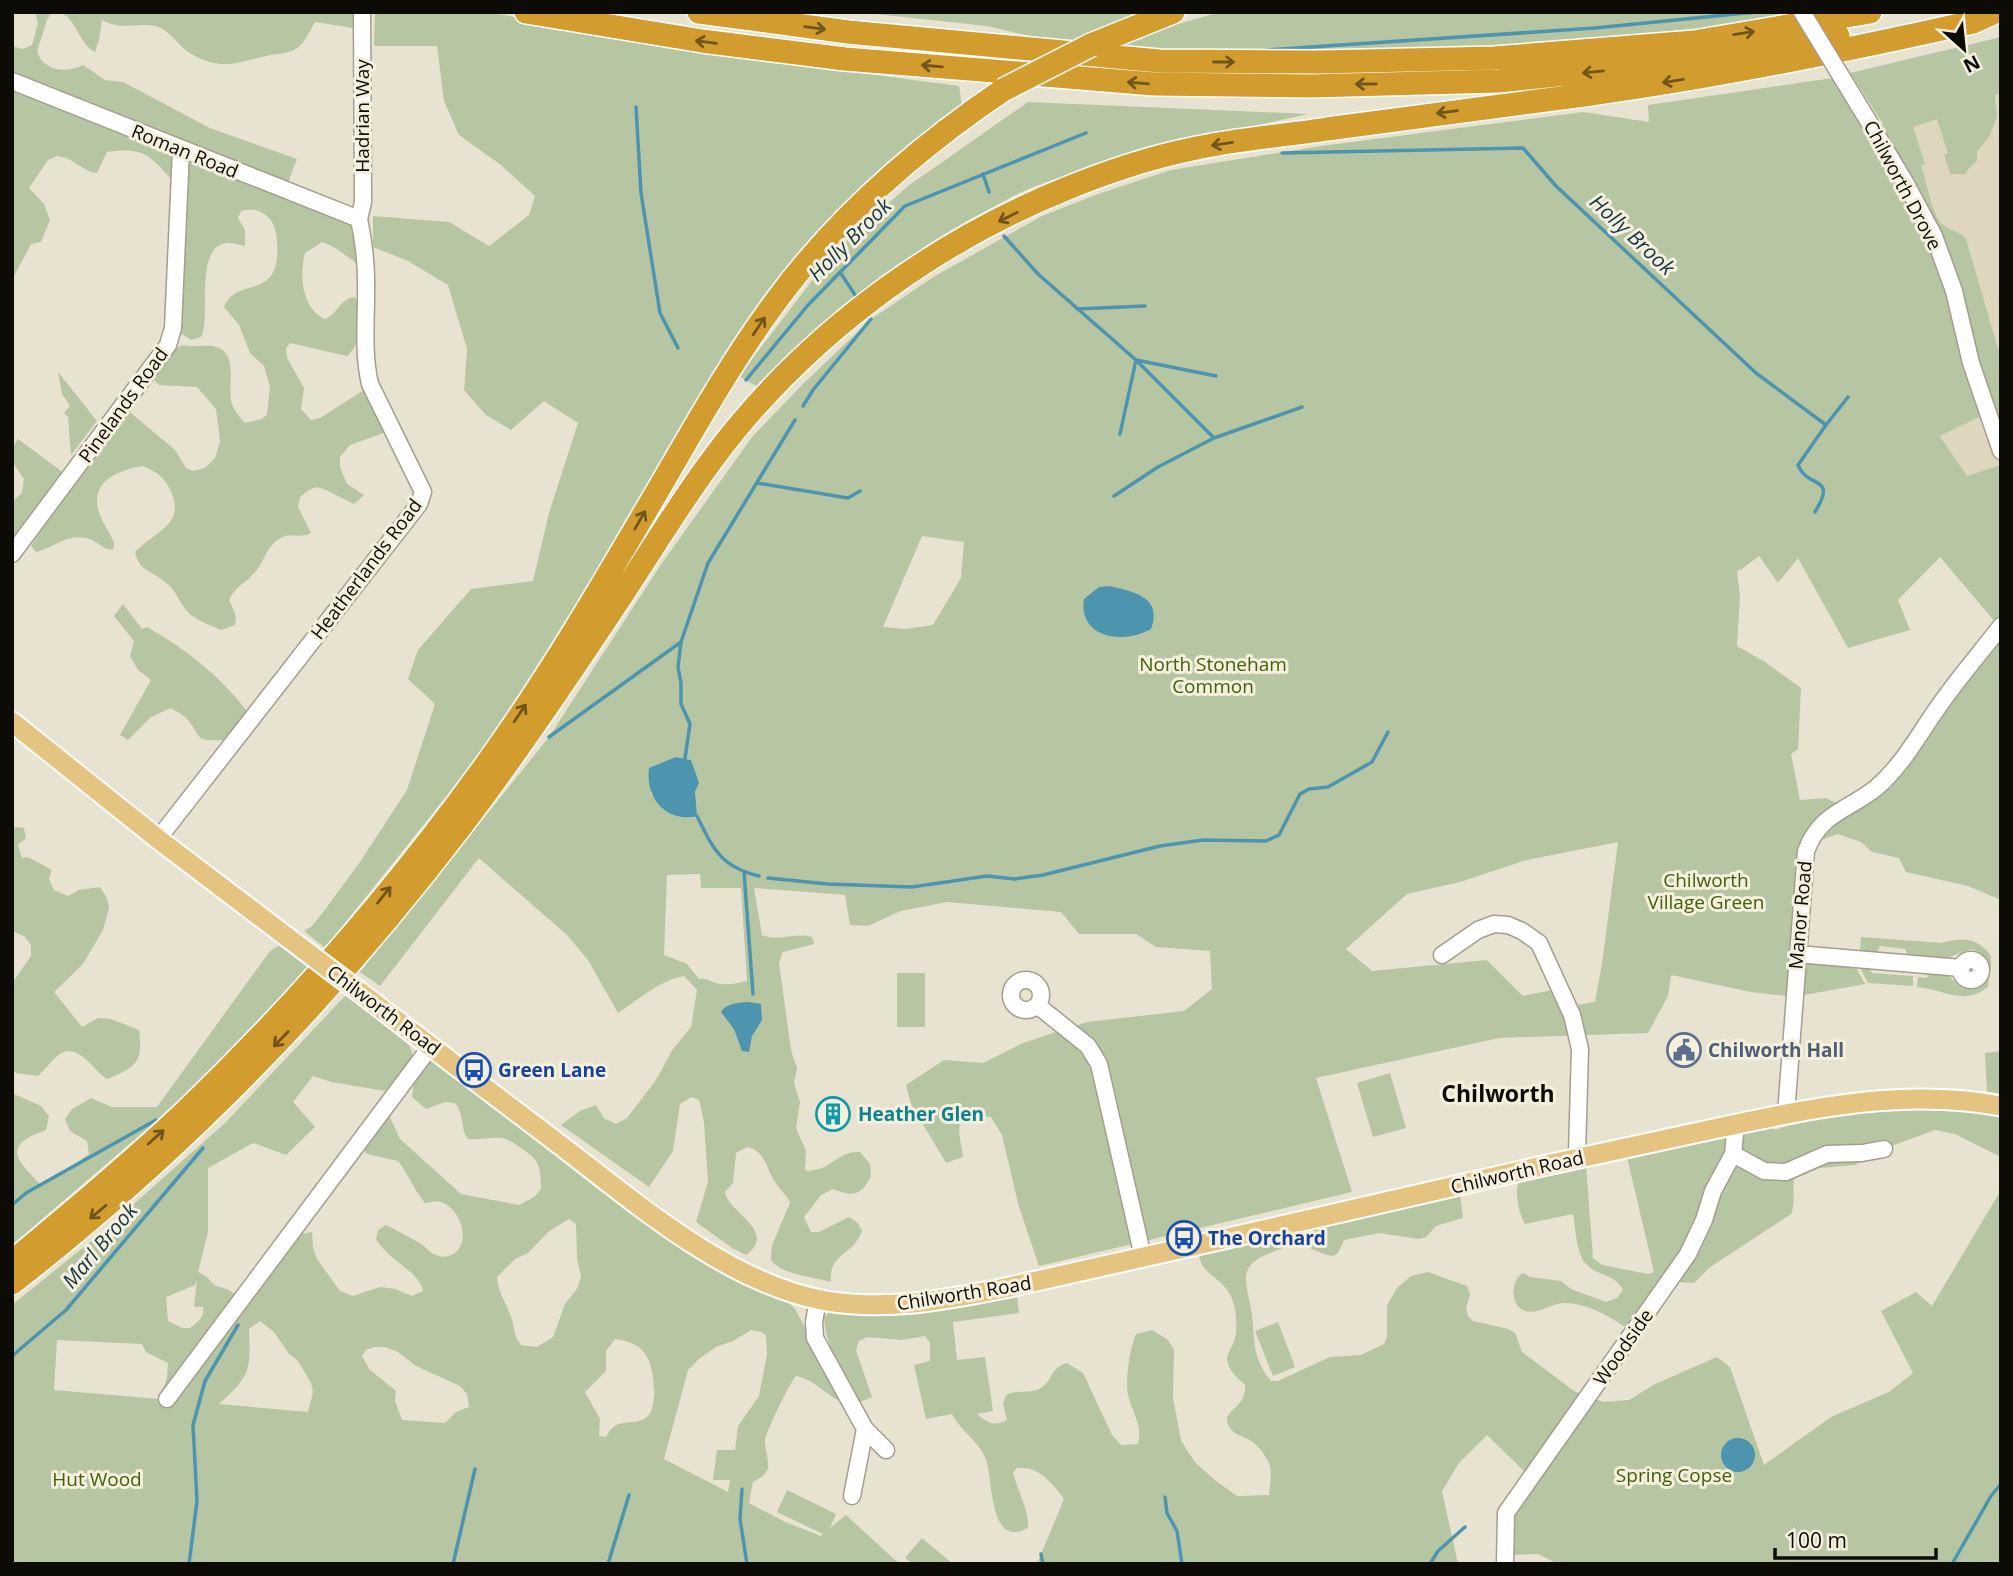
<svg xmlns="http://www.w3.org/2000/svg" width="2013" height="1576" font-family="'Open Sans',sans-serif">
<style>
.built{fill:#ded6bd}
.green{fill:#b6c6a3;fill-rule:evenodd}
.water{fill:#4d94ae}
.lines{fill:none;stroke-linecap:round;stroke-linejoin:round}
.stream{stroke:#4d94ae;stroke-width:3.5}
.minor-casing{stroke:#a49e8e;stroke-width:19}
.major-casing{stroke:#fff;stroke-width:23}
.highway-casing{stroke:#fff;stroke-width:26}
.minor{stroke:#fff;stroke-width:16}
.major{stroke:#e5c482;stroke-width:19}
.highway{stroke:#d39c2e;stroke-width:23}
.minor-bridge-casing{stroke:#a49e8e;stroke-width:19;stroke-linecap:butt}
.major-bridge-casing{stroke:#fff;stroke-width:23;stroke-linecap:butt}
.highway-bridge-casing{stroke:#fff;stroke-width:26;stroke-linecap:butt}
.minor-bridge{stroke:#fff;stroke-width:16}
.major-bridge{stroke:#e5c482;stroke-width:19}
.highway-bridge{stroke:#d39c2e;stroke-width:23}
.oneway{stroke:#70541a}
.labels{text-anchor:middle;stroke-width:6;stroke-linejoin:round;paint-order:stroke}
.street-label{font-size:19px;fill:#0d0b06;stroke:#f5efdd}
.park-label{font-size:19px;fill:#425f09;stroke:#f5efdd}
.service-label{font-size:19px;font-weight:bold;fill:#4e5e75;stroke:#f5efdd;text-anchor:start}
.transit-label{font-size:19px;font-weight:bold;fill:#164399;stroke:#f5efdd;text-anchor:start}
.culture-label{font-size:19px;font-weight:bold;fill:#0d838f;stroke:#f5efdd;text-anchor:start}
.water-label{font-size:21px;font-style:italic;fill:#153643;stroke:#f5efdd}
.quarter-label{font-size:23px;font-weight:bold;fill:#0d0b06;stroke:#f5efdd}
</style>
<rect width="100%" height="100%" fill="#e8e2d0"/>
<path class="built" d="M2001,93V529L1977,472L1967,476L1940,435L1962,425L1884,125Z"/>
<path class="green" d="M35,12H52L47,20L37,51C43,71 66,74 83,65L105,80L123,82L210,128L297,159L287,185L180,143L173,181C149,155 144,147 107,152L97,173C81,171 73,157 57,156L48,160L29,188L44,204L50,220L41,242L31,244L12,280V46L23,49L32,45L38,23Z
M60,12H353V28L315,22C310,30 305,43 297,48C289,54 281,53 271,55C240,61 224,72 193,55C179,48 170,29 155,26C134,22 123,31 102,20L99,40L95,52C78,43 78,21 60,12Z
M375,12H489L671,48L959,86L962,107L882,167L771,288L729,346L557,641L481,753L325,948L304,931L312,926L324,911L360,862L407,790L435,704L408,679L418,650L471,589L533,581L549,513L578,423L544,401L511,430L486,415L464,390L467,349L448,285L408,261L373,247V216L449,222L489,246L529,215L535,196L501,165L459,135L444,101L437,46H374Z
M857,12H1142L1103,30L1064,44L987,26Z
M1220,12H1786L1788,15L1691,34L1407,53L1102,49L1133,37Z
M2001,37V93L1995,95L1997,117L1990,135L1977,152V161L1969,168L1966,174H1950L1944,154L1948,153L1937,119L1913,127L1924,161L1925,164L1921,165C1926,180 1932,215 1942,224C1950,231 1958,230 1966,239L2001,359V462L1981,416L1940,436L1967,476L2001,465V615L1996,623L1940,557L1898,600L1910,630L1848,648L1798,558L1778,583L1759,556L1742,569L1737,571L1740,597L1737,646L1765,662L1801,688L1798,749L1791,754L1800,800L1826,798L1840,805L1801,847L1787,996L1751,992L1671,975L1668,996L1648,1033L1499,1038L1316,1078L1352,1192L1039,1266L1019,1207L1002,1135L991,1117L961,1114L959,1132L963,1157L946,1163L911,1104L906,1085L944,1060L983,1063L1023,1043L1087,1022L1184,1011L1212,989L1210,951L1156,947L1136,934H1079L1061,912L947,902L901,911L868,926L850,925L845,895L754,888L762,935C778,942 795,932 812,937L814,944L783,952L779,963L791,1050L797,1068L794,1083L800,1102L796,1128L806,1151L805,1169L808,1171C814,1170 821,1169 826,1166C838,1159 845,1151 860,1152L870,1164L871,1176C861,1196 853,1197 833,1189L821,1195L804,1217L811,1232H819L849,1217L858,1223L862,1231C854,1255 828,1253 831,1282C814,1277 782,1275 771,1260L772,1245L790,1203C788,1196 782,1192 777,1185C766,1171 767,1151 747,1147L736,1153L733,1183L725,1192C727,1212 779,1231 746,1255L732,1248L696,1222L708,1182L704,1122L699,1100L692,1097L680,1104L673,1151L649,1187L561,1125L580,1111L596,1105L604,1118L616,1124L627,1118L656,1080L673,1049L691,1027L697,990L684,976C660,980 638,1000 618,1013L588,960L567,935L479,858L380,986L360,972L549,737L660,566L752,437L803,384L871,319L935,276L1042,216L1101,193L1171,170L1321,146L1583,112L1649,122L1648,105L1832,78L1866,130L1883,124L1850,73ZM922,536L964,542L961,578L933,625L906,629L883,627ZM676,757L691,760C702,793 698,790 675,814L650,793ZM1618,842L1602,964L1595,1002L1564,1007L1552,990L1523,996L1487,960L1372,971L1346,949L1407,894L1460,882L1527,860ZM700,874L701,888H741L747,981C737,983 727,986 716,983C709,981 707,978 699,979L687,964L664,955L667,875Z
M1028,102L1308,114C1215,135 1120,153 1031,188C1018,193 1005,201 993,207C904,252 829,318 756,386L739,376L834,252L908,186Z
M189,161L357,227L358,264L334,247L322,242L305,253C299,275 302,309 325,319C338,314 340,298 355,297C362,315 363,343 347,356L290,343L286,348L287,358L304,388L301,409L311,420L320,418L367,388L389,431L350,445L340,457V467L347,484L364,495L354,504L326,490L317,487L309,490L300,497L298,507L311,533C300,539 289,532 279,539C267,546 264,561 256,571C248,582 234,587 229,600L236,616L235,625L221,630C211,625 200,622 191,615C180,606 177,590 164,581C150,570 139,571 135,552C146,540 164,532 172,519C180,505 169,482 158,474C154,471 148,468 143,466C119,470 89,481 99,512C102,523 110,532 114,543L113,550C103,550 97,540 86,538C66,534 54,548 36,552L31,546L73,482L126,414L131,413L175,450L186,468L193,471L205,468L215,458L220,441L218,424L216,409L197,387L159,385L152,378L178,347L183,345C194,348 206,344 216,347C240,354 226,387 232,404C234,411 240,417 245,423L262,419L267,414L270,387L264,366L250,353L239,325L224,307C237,274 282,304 277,241C276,231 274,222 267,216C259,209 250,208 241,211L238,218L245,230V246C240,245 234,243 229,243C192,243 212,320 201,337L191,340L180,333L184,170Z
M58,372L97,421L71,455L68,417L64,413L70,406L62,394Z
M18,439L61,471L60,478L12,543V502L22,493L24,479C14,466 6,454 18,439Z
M123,604L142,629L147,627C186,649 220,676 247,711L225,740C190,742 204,736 185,717C182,714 175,711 171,708L151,717L128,740L120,735L151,680L138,670L130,656L134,641L114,616Z
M2001,632V900L1968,886L1906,872L1899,858L1872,852L1861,842L1837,834L1816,842L1822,834L1862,803Z
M15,827L24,828L26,838L18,845L22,858L28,857L52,870L49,879L54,890L68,896L79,890L100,887L107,898L109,908L103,930L83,964L54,992L82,1027L98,1018L111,1019L139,1030C143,1062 137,1067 107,1079C92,1070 77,1039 57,1056C50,1062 45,1070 38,1076L16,1073L12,1070V983L31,956V945L24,936L12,931V828Z
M1861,937L1942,943C1961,937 1978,937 1991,956V969L1985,957L1972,949L1944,959L1918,956L1917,960L1909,958L1905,949L1880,946L1876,955L1860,953Z
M280,945L307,967L244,1037L175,1105L12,1245V1093L41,1106L49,1116L46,1130C1,1146 16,1160 42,1186L89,1154L87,1141L70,1131L65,1119L72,1109L91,1098L112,1107H157L270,951Z
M1809,962H1853L1865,984L1804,995L1805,970Z
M1867,962L1872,973L1913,976V986L1868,983L1858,964Z
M1990,971L1988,987C1963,1006 1946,990 1917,987L1918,977L1927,978L1929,973L1948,975L1958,985L1971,989L1983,982Z
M897,973H925V1027H897Z
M346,995L410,1046L413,1057L385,1091L331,1082L313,1076L293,1102L315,1127L286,1155L253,1143L208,1168V1232L198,1272L207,1277L214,1285L229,1290L248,1304L292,1243L301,1234L312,1232L313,1248L317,1259L340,1291L353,1296L380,1287L395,1289L412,1296L423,1291C420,1272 389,1261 376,1239L378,1230L386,1225C398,1231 410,1237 421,1244C427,1248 430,1254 439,1256C443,1258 451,1256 455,1253C471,1240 460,1208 441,1202C436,1201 430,1202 425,1203C414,1190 409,1175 398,1161L367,1154L363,1148L389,1115L400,1139L461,1194L519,1205L534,1197L541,1189C540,1166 541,1161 521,1148C515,1144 509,1139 501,1138C493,1137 479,1140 468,1139C460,1130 465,1115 455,1103L445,1102L426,1109L412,1097L414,1081L433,1058L782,1296L795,1309L841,1394L838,1400C821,1391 815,1380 796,1376C791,1380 765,1434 765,1441C765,1451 769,1459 768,1469L763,1476L753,1482L749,1503L785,1522L821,1536L823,1534L777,1512L787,1490L836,1514L830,1528L846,1515L895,1560L902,1564H12V1305L100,1234L225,1123ZM569,1219L576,1224L577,1258L581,1277L577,1289L565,1304L553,1337L537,1347L521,1345C513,1336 515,1327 511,1317C506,1302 498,1293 497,1277L515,1259L528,1253L548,1232ZM197,1280L194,1307H203C205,1317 198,1322 190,1328H182L168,1321L166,1297L195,1285ZM260,1321L274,1332L289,1354L298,1361L311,1383L313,1392L308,1412L219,1404C250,1376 251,1371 249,1329ZM751,1330L762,1332L766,1336L767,1354L759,1396L738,1426L735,1450H717L713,1480H730L728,1492L664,1459L688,1370L700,1358L716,1347L733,1341ZM615,1339C628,1341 640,1344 647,1357C654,1368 658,1406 648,1416C634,1429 617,1414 606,1437L599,1436L600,1419L585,1392L606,1371V1351ZM57,1340L142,1344L146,1352L168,1363L167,1378L159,1399L54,1390ZM374,1347H385L398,1352L416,1366L460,1386L467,1394L469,1407L456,1412L445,1423L402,1420L395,1401L396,1391L369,1369L362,1356L366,1350Z
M2001,1051V1094L1987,1092L1985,1053Z
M1390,1073L1406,1128L1373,1137L1357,1083Z
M1917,1106L2001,1114V1157L1955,1134L1935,1130L1891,1146L1855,1165L1819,1168L1794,1179C1792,1192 1796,1202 1791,1214L1709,1268L1694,1283L1677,1282L1648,1328L1639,1338C1618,1321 1593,1304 1565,1303C1552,1302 1536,1317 1523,1310C1510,1304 1511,1279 1523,1273L1530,1277L1561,1281L1571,1289L1606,1302L1617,1298L1623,1290C1616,1274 1596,1276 1586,1264C1576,1253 1576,1229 1573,1214L1525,1224C1518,1212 1514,1191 1520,1179L1586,1165L1593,1258L1602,1265L1648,1274L1654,1272L1627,1157L1771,1124L1774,1130L1841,1111Z
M2001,1190V1564H1558L1538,1554L1511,1555L1505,1498L1526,1473L1487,1435L1459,1463L1442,1491L1458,1564H1037L1064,1499C1052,1483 1039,1466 1017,1468L1013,1473C1017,1488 1030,1514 1028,1528C987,1550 994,1476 985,1457C978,1441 960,1430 952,1414L926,1419L914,1365L930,1361V1343L925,1336L902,1340L867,1337L859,1341L856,1350L872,1397L860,1402C845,1376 826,1348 824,1318L828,1313L1016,1289L1019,1313L953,1322L957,1360L985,1357L993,1411L977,1414C988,1423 994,1427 1007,1420L1003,1404L1006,1395C1017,1389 1033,1395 1044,1386C1053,1377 1052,1367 1067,1363L1083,1373L1112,1435L1121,1445L1138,1444C1143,1426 1132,1412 1128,1395C1125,1380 1130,1347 1136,1334L1152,1330L1168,1340L1174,1350L1173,1398L1181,1440L1188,1452L1196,1463L1216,1481L1237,1496L1269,1495C1270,1485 1273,1471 1268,1461C1266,1456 1258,1446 1254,1443C1242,1434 1227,1435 1227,1417C1236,1405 1246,1402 1245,1385C1238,1378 1227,1370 1227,1358C1228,1352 1234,1344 1235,1338C1238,1326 1236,1310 1232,1299C1224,1276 1199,1276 1199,1252L1460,1194L1463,1218L1436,1226L1426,1237L1419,1239L1379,1233L1344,1240L1338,1253L1333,1256C1320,1255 1309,1245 1296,1245C1288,1245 1278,1250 1270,1253C1234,1267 1248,1284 1252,1315C1255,1341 1252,1358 1271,1381H1278L1330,1357L1361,1355L1384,1344L1387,1337V1305L1397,1288L1411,1276L1428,1272L1467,1286L1470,1294L1466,1308L1468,1316L1473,1321L1508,1329L1515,1333L1522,1352L1574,1391L1603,1402L1629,1400L1655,1384L1717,1357L1730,1367L1764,1465L1831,1417L1889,1392L1913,1373L1881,1311L1916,1292L1932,1306Z
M1278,1322L1295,1367L1273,1376L1255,1331Z
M922,1538L953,1564H913L905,1558Z"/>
<path class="water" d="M1110,586C1134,592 1163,597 1151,629C1123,645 1078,638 1084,599L1099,587Z
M676,757L691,760L699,783L695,792L697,816C666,823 645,798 649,768Z
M748,1002L761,1004L762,1020L752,1036L749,1052L742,1051L734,1029L721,1012C726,1003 739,1003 748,1002Z
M1721 1455a17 17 0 1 1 34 0a17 17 0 1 1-34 0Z"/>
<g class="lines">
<path class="stream" d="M1267,50L1595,28L1756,12
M636,107L641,193L660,313L678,348
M1282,153L1523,148L1556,186L1756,373L1826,425L1798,465C1808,490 1838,474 1815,512
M983,174L989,192
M1004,236L1038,274L1136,360L1214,438
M840,272L857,298
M1077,309L1145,306
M746,380L808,305L905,206L1086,133
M803,406L813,390L871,319
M1826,425L1848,397
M1120,434L1136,360L1216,376
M757,483L848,498L860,491
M1114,496L1158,467L1214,438L1302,407
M549,737L681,642
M685,758L690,724L681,704V683L678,667L681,642L708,563L795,420
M697,816C713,849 721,867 759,876
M744,872L753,994
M768,878L828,884L912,887L987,876L1015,879L1043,875L1160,846L1203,840L1266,841L1279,835L1300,794L1309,789L1328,787L1372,762L1388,732
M12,1205L26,1193L156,1120
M12,1356L66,1310L203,1148
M742,1489L740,1519L747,1564
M1165,1497L1167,1513L1177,1531L1182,1564
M1041,1554L1043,1564
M189,1564L197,1501L193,1425L205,1381L238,1325
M453,1564L475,1469
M608,1564L629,1495
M1430,1564L1438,1551L1465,1527
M1952,1564L1991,1496L2001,1484"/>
<g class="minor-casing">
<path id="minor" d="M12,81L359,219
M1875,132L1905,182L1934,236L1954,291L1971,363L2001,451
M359,219L363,202L362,12
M12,554L168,345L173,328L181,150
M158,839L419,504L423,492L370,384C362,350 367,314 366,279C366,259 363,239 359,219
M1797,954L1961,968
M1442,955L1478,930L1494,924L1508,925L1522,931L1539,943L1572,1015L1580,1049L1577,1153L1575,1159
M1961 970a10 10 0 1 1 20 0a10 10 0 1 1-20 0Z
M1011 995a15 15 0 1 1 30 0a15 15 0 1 1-30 0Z
M1037,1005L1088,1046L1099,1064L1143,1257
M1786,1114L1806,851C1820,813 1847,811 1876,788C1904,764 1920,732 1941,703C1960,676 1981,652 2001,626
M1733,1154L1764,1171L1786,1172L1827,1154L1862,1153L1884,1149
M818,1299L814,1322L815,1338L865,1429L886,1450
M167,1399L431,1046
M852,1496L865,1429
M1505,1564L1506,1513L1688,1254L1704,1220L1713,1191L1733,1154L1736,1124"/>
</g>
<g class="major-casing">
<path id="major" d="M12,722L158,839L287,937
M361,993C426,1043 490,1092 555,1141C634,1201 726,1283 826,1301C887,1311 945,1300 1005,1288C1186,1248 1366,1207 1547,1165C1604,1153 1661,1140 1718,1128C1812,1108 1905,1088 2001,1106"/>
</g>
<g class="highway-casing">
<path id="highway" d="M526,12L702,41L845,59L1154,84L1311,86L1499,81L1700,60L1838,36
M699,12L848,32L1159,61L1320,62L1494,58L1694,42L1870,12
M1091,45L1173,12
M12,1262C72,1212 132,1162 188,1109C298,1003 399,886 488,762C551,674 606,579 661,485C697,423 733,359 776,301C837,218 917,148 1003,90
M12,1283C182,1151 332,996 462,825C519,750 572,671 624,592C660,537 695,479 736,429C822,325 938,241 1063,190C1104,173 1148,158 1192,149C1236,139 1282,136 1327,129C1412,117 1498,106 1584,95C1715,77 1844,51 1973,22L1995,12"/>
</g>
<use href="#minor" class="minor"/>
<use href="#major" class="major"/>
<use href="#highway" class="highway"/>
<g class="minor-bridge-casing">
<path id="minor-bridge" d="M1802,12L1875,132"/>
</g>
<g class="major-bridge-casing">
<path id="major-bridge" d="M287,937L361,993"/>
</g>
<g class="highway-bridge-casing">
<path id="highway-bridge" d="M1003,90L1091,45"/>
</g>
<use href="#minor-bridge" class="minor-bridge"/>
<use href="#major-bridge" class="major-bridge"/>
<use href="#highway-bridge" class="highway-bridge"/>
</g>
<defs><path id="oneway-shaft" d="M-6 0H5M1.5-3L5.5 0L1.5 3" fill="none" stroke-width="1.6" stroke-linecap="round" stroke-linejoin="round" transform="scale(1.75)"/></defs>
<g class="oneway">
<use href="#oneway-shaft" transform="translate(815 28) rotate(8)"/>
<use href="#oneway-shaft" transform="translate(1744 33) rotate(-9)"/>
<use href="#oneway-shaft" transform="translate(706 42) rotate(-172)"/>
<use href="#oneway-shaft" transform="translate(1224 62)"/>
<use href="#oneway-shaft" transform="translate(932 66) rotate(-175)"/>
<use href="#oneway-shaft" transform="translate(1593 72) rotate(174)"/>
<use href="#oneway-shaft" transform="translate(1673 81) rotate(171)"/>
<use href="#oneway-shaft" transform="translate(1138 83) rotate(-175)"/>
<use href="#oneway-shaft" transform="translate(1366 84) rotate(179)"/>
<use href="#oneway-shaft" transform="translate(1447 112) rotate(172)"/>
<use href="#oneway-shaft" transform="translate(1222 144) rotate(171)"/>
<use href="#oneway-shaft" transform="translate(1008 217) rotate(153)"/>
<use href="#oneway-shaft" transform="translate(759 326) rotate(-56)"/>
<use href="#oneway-shaft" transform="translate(640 520) rotate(-60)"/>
<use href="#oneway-shaft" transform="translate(520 713) rotate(-56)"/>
<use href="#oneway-shaft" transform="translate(384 895) rotate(-51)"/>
<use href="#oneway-shaft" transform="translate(281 1039) rotate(134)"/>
<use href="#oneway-shaft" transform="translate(156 1137) rotate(-42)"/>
<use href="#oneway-shaft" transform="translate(98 1212) rotate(140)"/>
</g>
<defs>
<g id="civic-ring" transform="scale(1.75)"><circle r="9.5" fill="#f5efdd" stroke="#5c6f8a" stroke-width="1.5"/><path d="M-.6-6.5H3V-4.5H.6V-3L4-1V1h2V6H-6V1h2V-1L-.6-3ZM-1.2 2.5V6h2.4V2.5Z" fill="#5c6f8a"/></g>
<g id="bus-ring" transform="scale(1.75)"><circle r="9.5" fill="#f5efdd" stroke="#1a4fb4" stroke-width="1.5"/><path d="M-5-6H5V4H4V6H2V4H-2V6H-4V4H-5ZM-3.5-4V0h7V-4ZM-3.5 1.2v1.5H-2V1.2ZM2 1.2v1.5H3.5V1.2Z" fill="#1a4fb4"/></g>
<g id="building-ring" transform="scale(1.75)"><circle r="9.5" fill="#f5efdd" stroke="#0f9aa8" stroke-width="1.5"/><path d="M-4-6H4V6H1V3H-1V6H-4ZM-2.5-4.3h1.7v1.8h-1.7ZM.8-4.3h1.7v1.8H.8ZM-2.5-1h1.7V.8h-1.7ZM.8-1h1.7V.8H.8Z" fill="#0f9aa8"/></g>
</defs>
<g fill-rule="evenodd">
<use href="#civic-ring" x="1684" y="1050"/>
<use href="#bus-ring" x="474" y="1070"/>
<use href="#building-ring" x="833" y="1114"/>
<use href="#bus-ring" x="1184" y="1238"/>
</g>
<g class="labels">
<g class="street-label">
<text transform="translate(362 116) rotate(-90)" y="7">Hadrian Way</text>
<text transform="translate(185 151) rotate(22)" y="7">Roman Road</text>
<text transform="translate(1903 185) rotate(62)" y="7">Chilworth Drove</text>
<text transform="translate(123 405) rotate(-54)" y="7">Pinelands Road</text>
<text transform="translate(366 569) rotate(-53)" y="7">Heatherlands Road</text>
<text transform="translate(1800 915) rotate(-85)" y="7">Manor Road</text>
<text transform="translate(384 1010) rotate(37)" y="7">Chilworth Road</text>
<text transform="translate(1517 1172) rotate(-13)" y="7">Chilworth Road</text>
<text transform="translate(964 1293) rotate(-9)" y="7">Chilworth Road</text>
<text transform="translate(1623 1347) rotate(-55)" y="7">Woodside</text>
</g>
<g class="park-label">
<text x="1213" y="671">North Stoneham<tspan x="1213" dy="22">Common</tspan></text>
<text x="1706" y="887">Chilworth<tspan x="1706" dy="22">Village Green</tspan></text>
<text x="1674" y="1482">Spring Copse</text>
<text x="97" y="1486">Hut Wood</text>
</g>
<g class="service-label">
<text x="1708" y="1057">Chilworth Hall</text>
</g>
<g class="transit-label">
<text x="498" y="1077">Green Lane</text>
<text x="1208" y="1245">The Orchard</text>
</g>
<g class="culture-label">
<text x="858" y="1121">Heather Glen</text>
</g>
<g class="water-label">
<text transform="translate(1632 235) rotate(43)" y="7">Holly Brook</text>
<text transform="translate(850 240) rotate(-45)" y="7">Holly Brook</text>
<text transform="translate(100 1246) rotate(-50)" y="7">Marl Brook</text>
</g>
<g class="quarter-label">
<text x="1498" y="1102">Chilworth</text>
</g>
</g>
<rect width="2013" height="1576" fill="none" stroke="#0d0b06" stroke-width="28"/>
<g transform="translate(1964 49) rotate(153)" stroke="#f5efdd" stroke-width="5" paint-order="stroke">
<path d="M0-5L12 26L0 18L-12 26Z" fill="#0d0b06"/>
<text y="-10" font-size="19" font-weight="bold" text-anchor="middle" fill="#0d0b06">N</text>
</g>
<path d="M1775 1548v10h161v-10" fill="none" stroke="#0d0b06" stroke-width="3.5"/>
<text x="1786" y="1548" font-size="21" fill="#0d0b06" stroke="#f5efdd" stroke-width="5" paint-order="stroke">100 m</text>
</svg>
